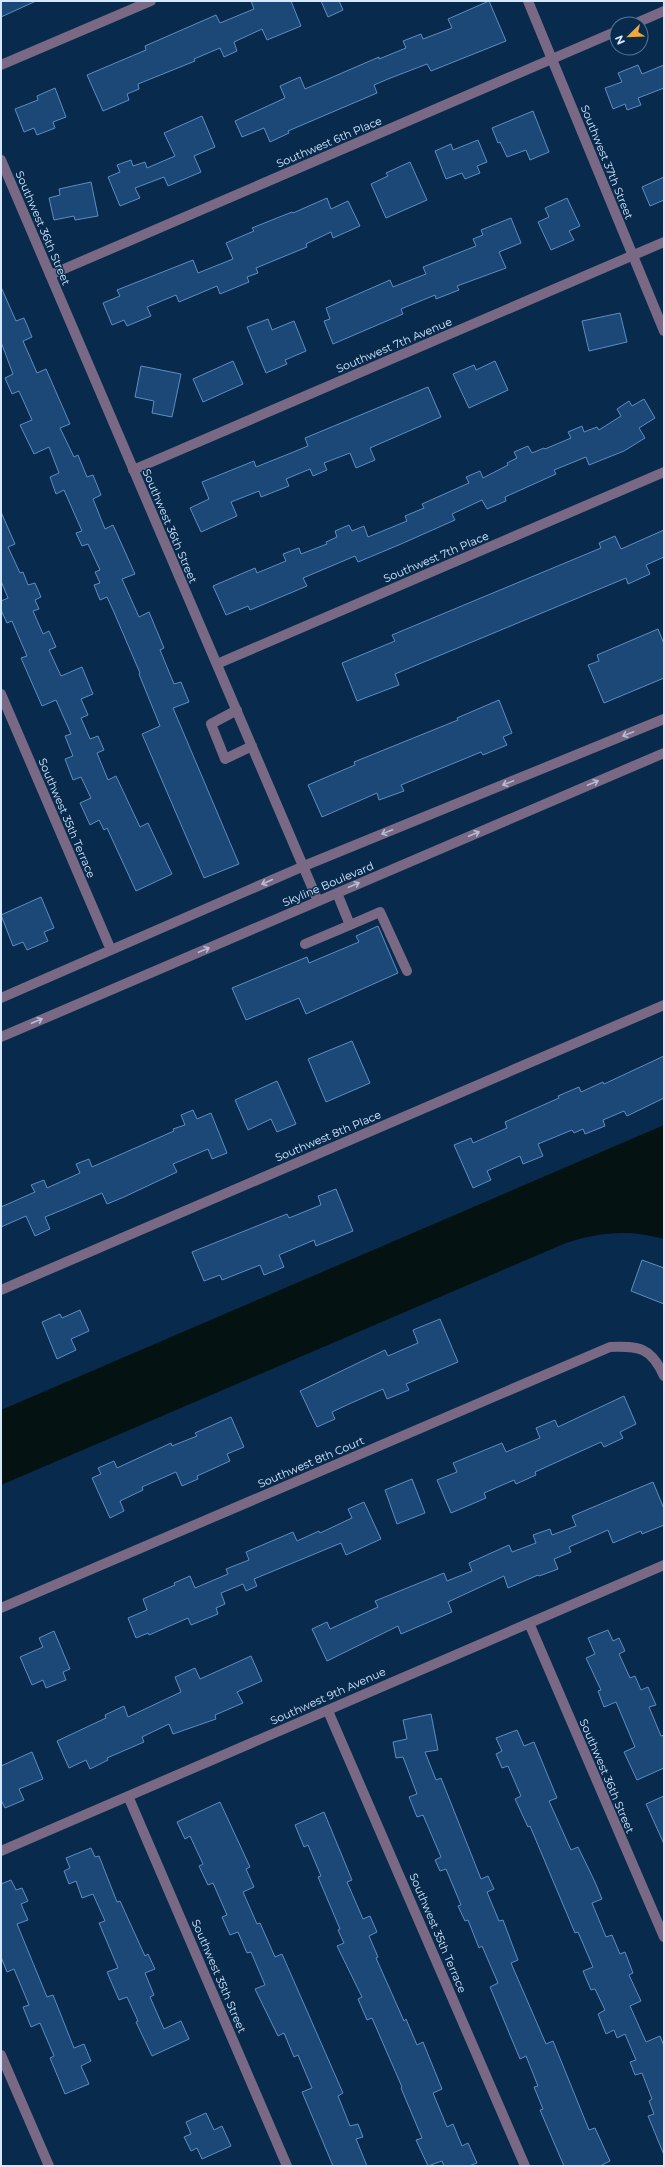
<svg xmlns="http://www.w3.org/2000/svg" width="665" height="2167" font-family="Montserrat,sans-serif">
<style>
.water{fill:#051212}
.building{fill:#1c4877;stroke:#5f8dc1}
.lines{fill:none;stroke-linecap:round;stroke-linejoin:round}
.minor{stroke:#7a6984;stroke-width:10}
.oneway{stroke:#b5bcd4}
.labels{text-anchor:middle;stroke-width:3;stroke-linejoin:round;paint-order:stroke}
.street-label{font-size:11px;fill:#d5e8ff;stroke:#082b4d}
</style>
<rect width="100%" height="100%" fill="#082b4d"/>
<path class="water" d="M664,1125V1239C630,1229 599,1232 566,1243L1,1485V1410Z"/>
<path class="building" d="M1,1H36L1,17Z
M251,1H291L301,26L267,40L262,29L234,42L237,51L224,57L220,48L194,59L195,61L138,84L139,89L127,94L129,100L103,111L87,75L146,50L145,46L216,15L220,23L254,9Z
M321,1H339L343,10L328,17Z
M489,1L506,41L431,71L427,64L388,79L374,85L377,93L288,131L289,133L270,142L264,128L242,137L235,121L285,98L280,86L300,77L305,89L379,57V59L406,48L403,41L421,34L423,39L452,28L448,19Z
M638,65L642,74L664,65V88L638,98L641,105L627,110L625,104L613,109L605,88L622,82L618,73Z
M55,88L66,117L53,122L55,128L37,135L34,128L24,132L15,109L38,100L37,96Z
M533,111L549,152L530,160L526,150L507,157L500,142L498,143L492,128Z
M202,116L215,147L194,156L201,172L168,186L164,177L135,188L140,198L120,206L108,177L120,172L117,165L131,160L133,166L145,162L147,168L175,156L164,133Z
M478,140L487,162L477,166L480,173L465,179L462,173L446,179L435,151L451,144L453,150Z
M410,162L427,200L386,218L371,184L388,176L386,173Z
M664,177V200L650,206L642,187Z
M91,182L98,216L75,220L74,216L54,220L49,198L60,195L59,189Z
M327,198L331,209L348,201L360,226L333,238L331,232L306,244L307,247L256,268L258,273L247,277L249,282L220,294L217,286L179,302L176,295L147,307L151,316L127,326L124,320L112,325L103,303L120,296L117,290L193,260L198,273L233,259L226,243L254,231L252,228L292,212L293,213Z
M567,198L580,226L569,231L574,240L551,250L538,222L549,217L545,208Z
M511,218L521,243L499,252L506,268L457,286L459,290L436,299L435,295L401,309L403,314L333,344L324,321L330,319L326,308L390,280L393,287L426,274L423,267L476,246L473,239L483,235L481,230Z
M1,287L16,321L24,318L32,337L23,341L37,373L46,369L70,424L60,428L74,457L78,455L87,477L93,475L101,495L93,499L105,529L113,525L135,574L122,579L139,617L149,612L164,648L160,650L174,684L181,682L189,702L173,708L239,864L204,878L142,734L160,726L139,674L140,673L113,610L107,597L100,600L94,585L100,583L95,572L100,570L88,544L82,546L76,533L82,531L64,490L56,494L50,477L59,473L49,447L34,454L20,425L32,420L19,391L12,394L5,378L13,374L1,342Z
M620,313L627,342L589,351L582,321Z
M268,319L272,330L294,321L306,351L285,360L287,364L266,373L247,327Z
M233,361L243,384L203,402L193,379Z
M495,361L508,390L469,408L453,374L474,365L476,370Z
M141,366L181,374L172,417L152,413L154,401L135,397Z
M428,387L441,417L370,448L375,460L356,468L350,453L324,463L327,470L313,476L310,469L286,479L289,486L261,497L259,491L231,502L237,516L201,532L190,508L209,499L202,482L254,461L256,467L291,453L308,446L305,438Z
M644,399L655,418L639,428L645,438L624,451L589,465L586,457L554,470L556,474L505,497L506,501L487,509L482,500L452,514L455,520L401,544L358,562L355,556L303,578L307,586L250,610L248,606L226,615L213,586L255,568L257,573L286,561L283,554L299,548L301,554L327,544L326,542L337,537L335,531L349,525L352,531L364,526L368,537L407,521L405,516L424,508L422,504L469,483L466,477L480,471L483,478L508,465L507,463L517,458L514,452L528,446L532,453L544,448L545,449L571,438L568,432L582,426L584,432L597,427L599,430L621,416L617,409L629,401L632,406Z
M1,512L15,544L8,547L20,573L23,572L28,585L35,583L41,597L35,600L39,609L33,611L43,634L49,631L56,647L49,650L61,676L82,667L93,694L81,699L88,715L81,718L90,739L98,736L104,750L97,753L108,780L116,776L140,827L148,823L172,874L136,891L107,828L104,830L99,820L90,825L80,803L91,798L81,777L73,780L65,759L73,756L65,736L71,734L56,700L42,706L21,658L27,656L12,621L7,623L1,610V601L8,598L1,581Z
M664,530V557L646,565L650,574L628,584L626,578L395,674L399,685L357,701L342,663L395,641L392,635L601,548L599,543L615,536L621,549Z
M658,629L664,644V678L604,703L588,665L599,661L597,655Z
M499,700L512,733L503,737L507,745L483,755L481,752L401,785L404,791L379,800L377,793L322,817L308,785L355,765L354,762L458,720L457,718Z
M41,897L54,928L44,932L48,941L27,950L23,942L13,946L1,915Z
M378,926L398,973L306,1014L299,998L246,1020L232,988L307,957L309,963L359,942L356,936Z
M352,1041L370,1083L326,1102L308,1059Z
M664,1056V1098L627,1116L624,1111L603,1120L605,1126L585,1134L583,1129L574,1133L572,1130L538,1144L543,1156L523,1164L520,1156L487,1171L491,1180L473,1188L454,1145L471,1138L473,1143L507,1128L505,1122L559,1098L558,1096L579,1087L581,1092L603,1082L604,1084Z
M277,1081L296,1124L277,1132L271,1119L248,1130L235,1100Z
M193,1110L197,1119L211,1113L227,1153L212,1159L208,1149L173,1164L177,1172L124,1197L107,1204L102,1193L67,1208L45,1217L50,1229L35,1236L26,1216L1,1227V1207L35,1192L31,1185L44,1180L47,1188L80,1173L76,1164L89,1159L92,1167L174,1131L173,1129L185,1125L181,1115Z
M336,1189L353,1231L316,1246L314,1240L279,1255L284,1267L264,1275L260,1265L222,1280L220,1275L204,1281L192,1252L287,1214L289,1218L321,1205L318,1196Z
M642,1260L664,1268V1304L631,1291Z
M80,1310L89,1331L71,1339L76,1350L57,1359L42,1322L60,1314L62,1318Z
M440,1319L458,1362L406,1384L409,1390L387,1399L383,1389L349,1404L332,1412L335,1419L317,1427L300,1391L385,1350L388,1356L418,1343L413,1330Z
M624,1396L636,1424L620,1432L623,1438L604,1447L601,1442L535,1472L536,1475L516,1484L514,1480L484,1493L486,1498L451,1513L437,1480L457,1472L453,1463L502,1443L506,1452L540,1438L536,1428L555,1420L558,1427Z
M231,1417L244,1447L227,1454L230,1461L197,1476L198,1479L182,1486L176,1472L142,1487L143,1490L120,1501L124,1511L110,1518L92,1478L101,1474L98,1468L114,1461L117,1468L171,1443L172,1446L197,1436L195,1433Z
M412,1479L425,1513L397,1524L385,1490Z
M653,1482L664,1509V1525L642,1534L641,1531L613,1543L608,1530L569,1547L571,1552L554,1559L558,1569L539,1576L538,1575L508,1588L504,1576L448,1602L452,1612L401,1634L398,1626L327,1661L312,1629L327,1622L330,1629L378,1607L375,1601L444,1573L447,1581L472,1571L469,1563L509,1545L512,1552L536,1543L533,1535L550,1529L552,1535L576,1526L572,1516Z
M364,1502L381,1539L346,1555L341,1543L254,1579L257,1586L246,1591L243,1584L221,1593L225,1604L216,1608L218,1614L191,1625L188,1618L149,1635L148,1633L136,1638L128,1618L147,1610L143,1599L175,1585L174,1583L190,1576L195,1588L228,1574L226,1569L249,1560L246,1552L293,1532L297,1541L319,1531L320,1533L352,1518L348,1509Z
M608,1630L613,1641L619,1638L625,1651L619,1654L630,1678L635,1676L641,1690L648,1687L656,1705L649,1707L661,1736L664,1735V1768L637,1780L624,1752L635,1747L616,1702L604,1707L598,1691L601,1690L586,1658L595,1654L588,1638Z
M54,1631L70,1669L63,1672L66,1680L46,1688L43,1680L32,1685L20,1657L43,1647L39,1638Z
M251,1656L262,1681L237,1692L243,1703L215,1715L216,1719L173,1734L169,1724L142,1737L144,1742L107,1758L108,1760L90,1769L86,1760L69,1768L57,1741L106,1718L105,1715L124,1706L128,1717L181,1692L175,1677L195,1668L200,1679Z
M431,1714L438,1750L425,1752L436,1780L441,1778L481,1879L488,1876L494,1889L487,1892L499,1921L503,1920L518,1960L511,1963L546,2044L553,2041L589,2130L595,2128L610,2161L600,2166H564L540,2110L543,2109L534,2087L538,2086L526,2056L520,2059L490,1987L498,1983L482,1946L479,1948L468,1920L465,1921L458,1906L461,1905L446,1869L440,1871L435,1860L441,1857L423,1815L417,1817L409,1797L417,1794L403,1757L396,1758L393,1742L407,1739L403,1720Z
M517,1730L524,1746L534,1742L557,1798L549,1801L571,1850L578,1847L595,1882L602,1899L592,1903L606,1937L612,1935L620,1954L625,1952L633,1973L629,1975L641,2001L630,2006L646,2042L660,2036L664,2046V2155L648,2116L654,2114L649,2101L652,2099L642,2073L635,2075L630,2062L636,2060L625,2034L617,2038L614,2030L606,2034L598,2014L605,2010L595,1989L591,1990L583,1971L593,1967L578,1932L575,1933L530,1826L528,1827L515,1799L521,1796L508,1766L502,1768L496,1754L502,1751L496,1738Z
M32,1752L43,1779L19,1789L24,1800L5,1808L1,1800V1766Z
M664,1796V1844L646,1804Z
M220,1802L250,1867L246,1869L254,1887L243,1892L257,1924L260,1923L275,1957L282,1954L343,2093L338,2096L350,2126L358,2124L363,2137L356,2139L367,2166H333L302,2092L312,2088L298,2055L294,2057L284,2033L278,2036L255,1989L265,1985L251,1952L247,1953L238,1932L230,1935L222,1917L227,1915L213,1883L208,1885L199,1866L203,1864L190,1836L185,1839L177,1822Z
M324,1812L352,1880L347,1882L363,1919L370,1916L377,1932L369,1936L378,1957L376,1958L404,2021L406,2019L417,2045L423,2042L442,2089L433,2093L447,2127L453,2124L462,2146L468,2143L477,2163L469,2166H444L442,2161L428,2166L416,2140L422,2138L401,2088L402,2087L372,2018L367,2020L358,1999L362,1997L337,1946L344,1943L338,1930L340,1929L318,1877L321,1876L308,1845L304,1847L295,1825Z
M91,1848L95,1857L99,1856L117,1902L120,1901L145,1956L148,1954L155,1969L145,1973L154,1995L150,1997L164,2029L181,2021L189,2039L152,2056L136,2022L138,2021L127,1997L119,2000L107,1972L118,1968L99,1923L105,1921L93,1894L82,1898L76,1881L69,1884L64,1871L70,1868L66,1858Z
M11,1880L16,1890L22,1888L28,1901L21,1904L28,1920L17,1924L47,1997L53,1995L74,2048L84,2044L91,2061L81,2066L89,2084L65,2094L50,2058L54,2056L40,2023L31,2027L23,2007L29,2005L14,1969L7,1972L1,1957V1884Z
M206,2113L214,2130L222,2126L231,2146L202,2159L197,2148L191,2151L184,2137L191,2134L186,2122Z"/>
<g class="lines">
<path class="minor" d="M528,1L664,331
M634,24L664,11
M1,65L151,1
M1,160L318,901
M50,275L617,31
M133,470L664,242
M217,664L664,472
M1,694L111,950
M237,710L211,724L225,759L252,746
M337,893L350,925L380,912L407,971
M305,944L350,925
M1,998L304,866L664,719
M1,1037L664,753
M1,1290L664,1005
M1,1608L610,1347C639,1346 651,1347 664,1376
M529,1623L664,1937
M328,1711L525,2166
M128,1796L287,2166
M1,1851L664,1565
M1,2055L49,2166"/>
</g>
<defs><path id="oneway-shaft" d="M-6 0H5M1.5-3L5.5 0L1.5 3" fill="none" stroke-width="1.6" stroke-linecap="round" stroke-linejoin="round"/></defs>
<g class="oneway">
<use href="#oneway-shaft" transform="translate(628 734) rotate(158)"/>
<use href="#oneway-shaft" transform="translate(508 783) rotate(158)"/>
<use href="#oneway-shaft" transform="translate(593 783) rotate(-23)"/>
<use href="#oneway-shaft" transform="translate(387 832) rotate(158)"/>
<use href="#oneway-shaft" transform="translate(474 834) rotate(-23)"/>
<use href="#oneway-shaft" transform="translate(267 882) rotate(156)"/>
<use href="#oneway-shaft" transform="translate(354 885) rotate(-23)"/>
<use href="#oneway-shaft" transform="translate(204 950) rotate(-23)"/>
<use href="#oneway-shaft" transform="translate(37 1021) rotate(-23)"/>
</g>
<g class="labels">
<g class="street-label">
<text transform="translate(329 142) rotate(-23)" y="4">Southwest 6th Place</text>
<text transform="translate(607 162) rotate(68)" y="4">Southwest 37th Street</text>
<text transform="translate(43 228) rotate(67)" y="4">Southwest 36th Street</text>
<text transform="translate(394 345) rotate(-23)" y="4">Southwest 7th Avenue</text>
<text transform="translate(170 526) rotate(67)" y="4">Southwest 36th Street</text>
<text transform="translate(436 557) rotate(-23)" y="4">Southwest 7th Place</text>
<text transform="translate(67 818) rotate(67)" y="4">Southwest 35th Terrace</text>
<text transform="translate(328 884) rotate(-23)" y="4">Skyline Boulevard</text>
<text transform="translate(328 1136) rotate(-23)" y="4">Southwest 8th Place</text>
<text transform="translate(311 1462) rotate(-23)" y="4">Southwest 8th Court</text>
<text transform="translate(328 1696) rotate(-24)" y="4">Southwest 9th Avenue</text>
<text transform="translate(607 1776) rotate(67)" y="4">Southwest 36th Street</text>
<text transform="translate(438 1933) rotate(67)" y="4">Southwest 35th Terrace</text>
<text transform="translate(219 1976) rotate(67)" y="4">Southwest 35th Street</text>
</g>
</g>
<rect width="665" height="2167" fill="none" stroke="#d5e8ff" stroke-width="4"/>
<g transform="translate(629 36) rotate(247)"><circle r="19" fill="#082b4d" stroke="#5a7794"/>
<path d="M0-3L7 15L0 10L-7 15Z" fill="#efa73e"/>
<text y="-6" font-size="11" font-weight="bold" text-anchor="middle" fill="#d5e8ff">N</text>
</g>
</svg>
